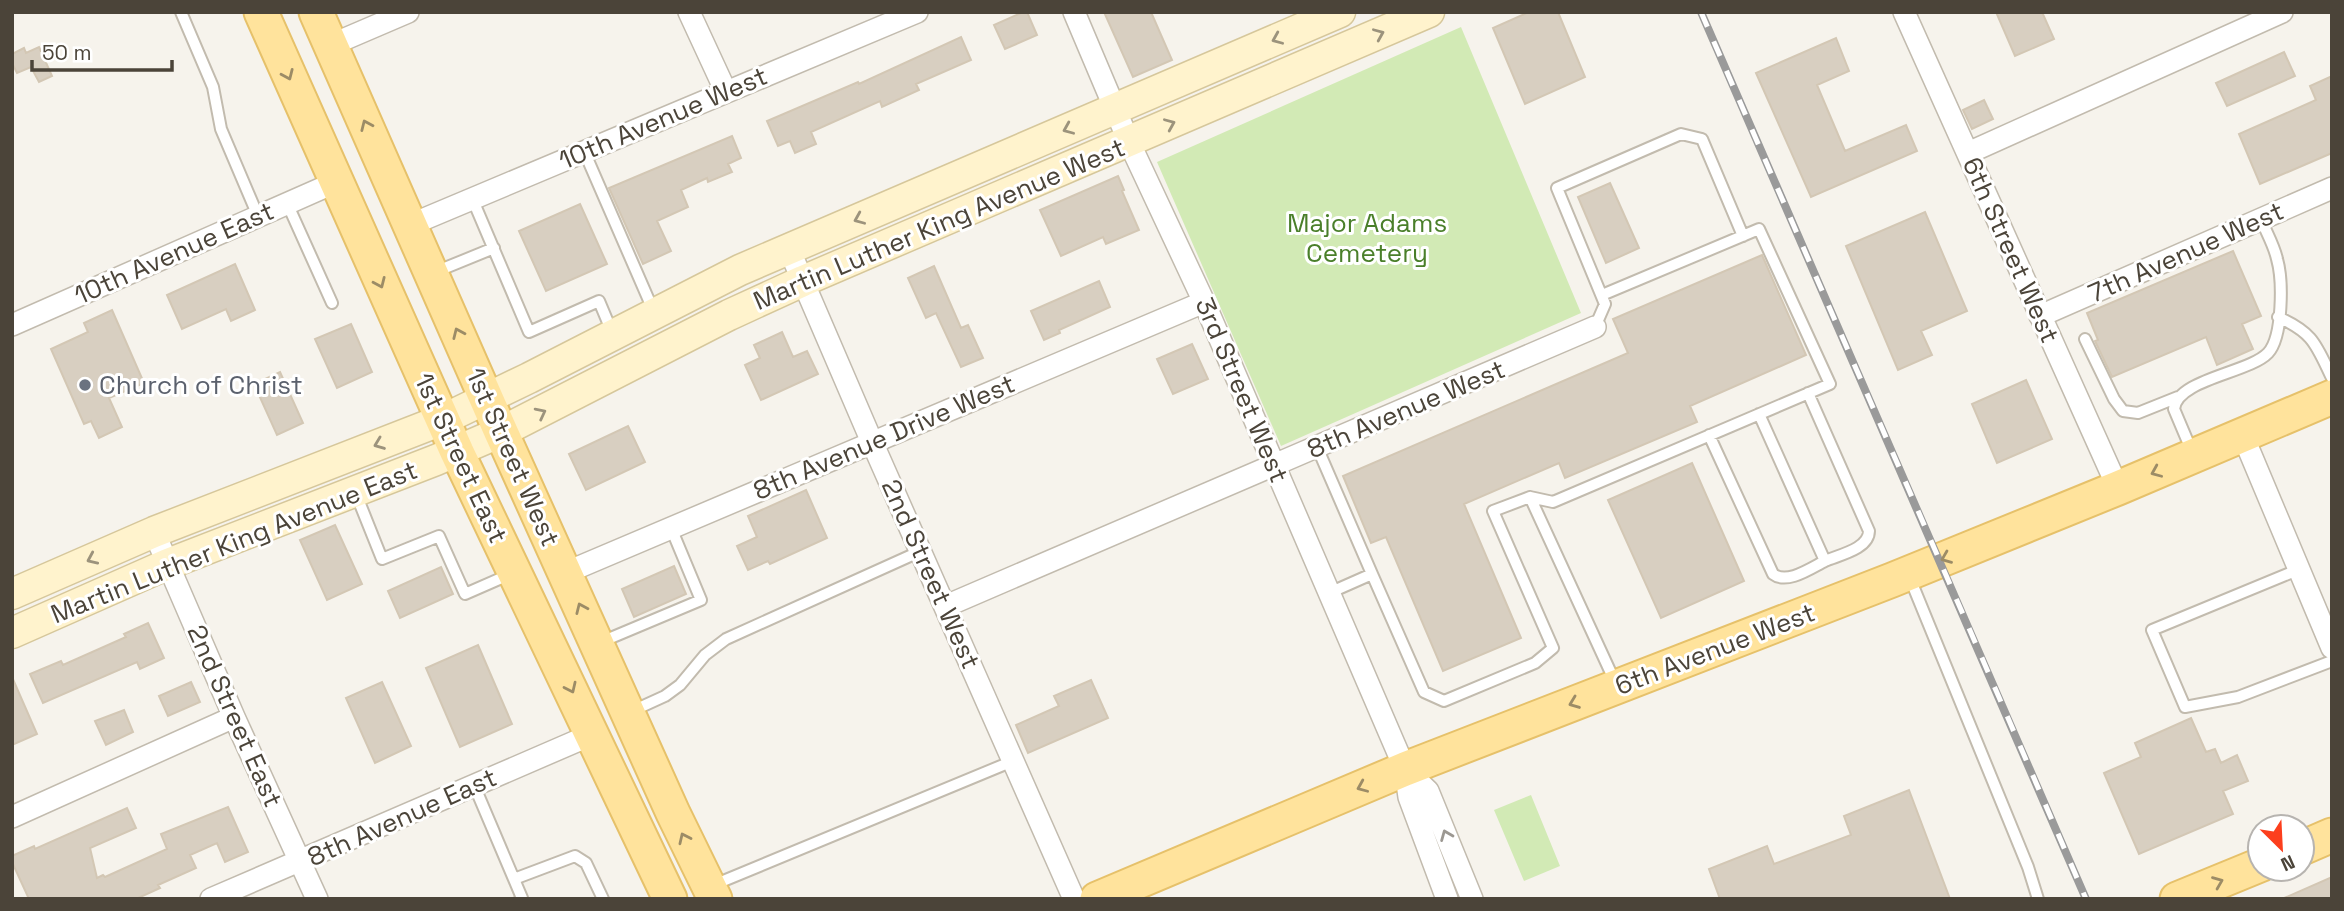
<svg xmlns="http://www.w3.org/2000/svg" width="2344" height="911" font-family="'Space Grotesk',sans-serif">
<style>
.green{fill:#d2eab5}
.building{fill:#d8cfc1;stroke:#d3c7b4;stroke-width:2}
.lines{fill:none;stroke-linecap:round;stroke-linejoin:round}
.lane-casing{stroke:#c2bbae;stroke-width:14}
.street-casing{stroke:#c2bbae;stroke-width:24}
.secondary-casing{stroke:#d6c79b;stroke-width:33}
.primary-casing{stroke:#e6c16a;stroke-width:37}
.lane{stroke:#fff;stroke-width:10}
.street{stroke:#fff;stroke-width:21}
.secondary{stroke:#fff3cd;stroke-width:30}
.primary{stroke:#ffe39c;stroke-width:33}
.rail-casing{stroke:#9a9a9a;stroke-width:8}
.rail{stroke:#fff;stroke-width:5;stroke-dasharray:16;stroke-linecap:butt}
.oneway{stroke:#9c937c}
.oneway2{stroke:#9c8c66}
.oneway3{stroke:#9c9892}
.worship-dot{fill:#6b7280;stroke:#fff;stroke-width:2.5}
.labels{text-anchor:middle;stroke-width:6;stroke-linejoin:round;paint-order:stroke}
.street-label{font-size:26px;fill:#4b4439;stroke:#fff}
.park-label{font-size:26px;fill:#4a7f2a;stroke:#fff}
.worship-label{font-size:26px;fill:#5b616d;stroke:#fff;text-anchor:start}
</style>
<rect width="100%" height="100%" fill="#f6f3ec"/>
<path class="green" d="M1461,27L1581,313L1281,446L1157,162Z
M1531,795L1560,866L1524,881L1494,810Z"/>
<path class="building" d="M1023,12H1027L1037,35L1005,49L994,25Z
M1104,12H1151L1172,60L1133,77Z
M1529,12H1558L1585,77L1525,104L1493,28Z
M1996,12H2042L2054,39L2015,56Z
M961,37L971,60L916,84L919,90L882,107L880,101L811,132L816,144L795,153L790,141L778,146L767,121L858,82L859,84Z
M1836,38L1849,71L1817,85L1845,151L1906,125L1917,151L1811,197L1756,73Z
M39,47L52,76L39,82L31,67L17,73L12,63V54L24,48L26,53Z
M2284,52L2295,76L2227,106L2216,83Z
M2332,76V153L2260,184L2239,134L2316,100L2310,86Z
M1984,100L1993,119L1972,129L1963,110Z
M732,136L741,158L728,164L732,172L708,182L707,178L681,190L688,207L657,221L671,251L643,264L609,188Z
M1118,176L1124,190L1122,191L1139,230L1106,244L1103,237L1061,256L1040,210Z
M1610,183L1639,248L1606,263L1578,197Z
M580,204L607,264L546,291L519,231Z
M1925,212L1967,311L1921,331L1932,355L1898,370L1846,246Z
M2233,251L2261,316L2242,324L2253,349L2217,365L2206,337L2112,377L2095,341L2098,340L2087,313Z
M1762,255L1806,355L1690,406L1697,422L1565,478L1559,463L1464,504L1521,638L1443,671L1386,537L1371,543L1343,476L1628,353L1613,319Z
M235,264L255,310L231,321L226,309L182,329L167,295Z
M934,266L961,328L968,325L983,358L961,367L936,313L926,318L908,278Z
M1099,281L1110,307L1059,330L1060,333L1044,340L1031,311Z
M112,310L144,383L109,398L122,427L99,438L91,421L84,424L51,349L88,332L84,323Z
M351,324L372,372L337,388L315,339Z
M782,332L793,357L807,351L818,374L761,400L745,365L760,358L754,345Z
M1192,344L1208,379L1173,394L1157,359Z
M280,372L303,423L277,435L254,384Z
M2026,380L2052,439L1997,463L1972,404Z
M628,426L645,462L586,490L569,454Z
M1692,463L1744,581L1661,618L1608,500Z
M806,490L827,538L770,564L768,561L748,570L737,546L757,537L748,516Z
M335,525L362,584L327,600L300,540Z
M674,566L686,594L634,617L622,589Z
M441,567L453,594L400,618L388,591Z
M148,623L164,658L140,669L137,662L43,703L30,674L61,661L63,665L126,637L124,634Z
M478,645L512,724L460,747L426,668Z
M12,677L37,734L12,745Z
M1091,680L1108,718L1028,753L1016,725L1059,706L1054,696Z
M191,682L200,702L168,716L159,696Z
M382,682L411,746L375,763L346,698Z
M124,710L133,732L106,745L95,721Z
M2191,718L2206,752L2215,749L2221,763L2237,755L2248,781L2223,791L2233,814L2139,854L2104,773L2141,757L2135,743Z
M1909,790L1950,899H1720L1709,869L1767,846L1774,864L1851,835L1844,816Z
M228,807L248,852L225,862L217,843L190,855L196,868L158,885L160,888L136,899H29L12,862V856L34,846L35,849L127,808L136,828L90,848L97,878L103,875L105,877L167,849L161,834Z
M2332,877V899H2282Z"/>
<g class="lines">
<g class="lane-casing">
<path id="lane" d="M181,12L213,87L221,129L258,216
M584,151L654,312
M472,198L529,332L599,301L612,332
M287,203L332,303
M435,272L494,248
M2278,317C2314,333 2316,345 2332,378
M1595,327L1605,304L1557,188L1681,134L1702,139L1743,236
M2085,339L2114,399L2123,411L2138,413L2178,397
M1759,414L1825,561C1839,555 1869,549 1869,531L1808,393
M1709,435L1773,574C1787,585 1811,568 1825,561
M1317,447L1372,574
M2193,454L2174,409C2177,379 2249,373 2268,353C2283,337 2283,280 2277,259C2274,245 2266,232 2261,219
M356,494L382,559L439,536L465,594L513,573
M1530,497L1553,502L1830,384L1759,229L1602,295
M2300,569L2152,630L2185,707L2238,697L2332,661
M1909,576L2028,867L2038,899
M1329,593L1372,574L1424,692L1444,701L1535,663L1553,648L1493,511L1530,497L1616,684
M601,642L701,600L671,528
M630,712L665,696L680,685L705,655L726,639L921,551
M474,785L522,898L520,899
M514,879L575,856L586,863L603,899
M711,886L1013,761"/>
</g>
<g class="street-casing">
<path id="street" d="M689,12L726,92
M1074,12L1129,142L1204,302L1405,769L1409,797L1447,899
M1904,12L2118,488
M331,45L408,12
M1968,153L2282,12
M410,225L917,12
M789,249L872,442L1074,899
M2040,316L2332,188
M12,325L336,182
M2243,436L2332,648
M154,532L234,717L317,899
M565,573L1204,302
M946,606L1595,327
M1405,769L1428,791L1472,899
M12,817L234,717
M211,899L593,734"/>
</g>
<g class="secondary-casing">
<path id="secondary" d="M12,594L154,532L442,420L529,378L740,270L1340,12
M12,633L168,564L436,460L501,432L729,315L803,281L1429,12"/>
</g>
<g class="primary-casing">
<path id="primary" d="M261,12L457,452L670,899
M316,12L501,432L673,813L715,899
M2302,848L2332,835
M1097,899L1405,769L1892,580L2118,488L2332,397
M2177,899L2260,865"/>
</g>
<use href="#lane" class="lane"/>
<use href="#street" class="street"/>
<use href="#secondary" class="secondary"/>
<use href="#primary" class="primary"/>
<g class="rail-casing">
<path id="rail" d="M1701,12C1829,308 1959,603 2086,899"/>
</g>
<use href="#rail" class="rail"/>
</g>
<defs><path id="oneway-chevron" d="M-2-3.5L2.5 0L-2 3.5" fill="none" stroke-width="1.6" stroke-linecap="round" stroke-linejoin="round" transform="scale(1.75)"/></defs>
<g class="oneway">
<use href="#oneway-chevron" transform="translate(1379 34) rotate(-23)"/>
<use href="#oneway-chevron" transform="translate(1277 39) rotate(157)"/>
<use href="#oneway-chevron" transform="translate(1170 124) rotate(-23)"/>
<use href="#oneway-chevron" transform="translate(1068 129) rotate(157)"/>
<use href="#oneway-chevron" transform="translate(859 219) rotate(157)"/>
<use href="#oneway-chevron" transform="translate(541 413) rotate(-27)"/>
<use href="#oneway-chevron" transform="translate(379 444) rotate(159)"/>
<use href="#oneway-chevron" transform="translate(92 559) rotate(156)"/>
</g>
<g class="oneway2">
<use href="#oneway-chevron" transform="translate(288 75) rotate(66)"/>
<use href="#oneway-chevron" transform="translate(366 125) rotate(-114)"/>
<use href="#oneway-chevron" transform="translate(380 283) rotate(66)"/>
<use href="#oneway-chevron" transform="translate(458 333) rotate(-114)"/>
<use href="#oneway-chevron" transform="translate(2156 472) rotate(157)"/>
<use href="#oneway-chevron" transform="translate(1946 558) rotate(158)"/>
<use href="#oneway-chevron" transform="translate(581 608) rotate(-114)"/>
<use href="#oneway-chevron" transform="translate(571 688) rotate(65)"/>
<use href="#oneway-chevron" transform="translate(1574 703) rotate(159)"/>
<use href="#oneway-chevron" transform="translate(1362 787) rotate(157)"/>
<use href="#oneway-chevron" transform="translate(684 838) rotate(-115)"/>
<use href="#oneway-chevron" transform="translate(2218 882) rotate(-22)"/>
</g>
<use class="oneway3" href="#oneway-chevron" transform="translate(1446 835) rotate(-112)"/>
<circle class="worship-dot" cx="85" cy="385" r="7"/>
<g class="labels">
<g class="street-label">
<text transform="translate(663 118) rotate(-23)" y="9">10th Avenue West</text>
<text transform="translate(939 224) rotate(-23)" y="9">Martin Luther King Avenue West</text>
<text transform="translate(2011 250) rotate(66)" y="9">6th Street West</text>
<text transform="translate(2186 252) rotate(-24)" y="9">7th Avenue West</text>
<text transform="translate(174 253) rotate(-24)" y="9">10th Avenue East</text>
<text transform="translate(1242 390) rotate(67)" y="9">3rd Street West</text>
<text transform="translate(1406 409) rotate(-23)" y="9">8th Avenue West</text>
<text transform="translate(884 437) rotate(-23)" y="9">8th Avenue Drive West</text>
<text transform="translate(513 457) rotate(66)" y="9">1st Street West</text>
<text transform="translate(461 458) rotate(65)" y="9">1st Street East</text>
<text transform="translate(234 542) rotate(-22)" y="9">Martin Luther King Avenue East</text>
<text transform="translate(931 574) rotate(66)" y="9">2nd Street West</text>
<text transform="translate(1715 649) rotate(-21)" y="9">6th Avenue West</text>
<text transform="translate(235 716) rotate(66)" y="9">2nd Street East</text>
<text transform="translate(402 817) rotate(-24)" y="9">8th Avenue East</text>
</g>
<g class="park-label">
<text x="1367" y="232">Major Adams<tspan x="1367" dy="30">Cemetery</tspan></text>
</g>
<g class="worship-label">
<text x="99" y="394">Church of Christ</text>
</g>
</g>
<rect width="2344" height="911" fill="none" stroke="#4b4439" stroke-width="28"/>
<g transform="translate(2281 848) rotate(156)"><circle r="33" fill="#ffffff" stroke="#b7b4b0" stroke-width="2"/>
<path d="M0-5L12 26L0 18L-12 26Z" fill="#fc3f1d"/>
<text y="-10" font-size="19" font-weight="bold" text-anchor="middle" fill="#4b4439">N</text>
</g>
<path d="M32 60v10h140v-10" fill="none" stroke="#4b4439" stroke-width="3.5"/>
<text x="42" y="60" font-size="21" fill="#4b4439" stroke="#ffffff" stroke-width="5" paint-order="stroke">50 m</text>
</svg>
